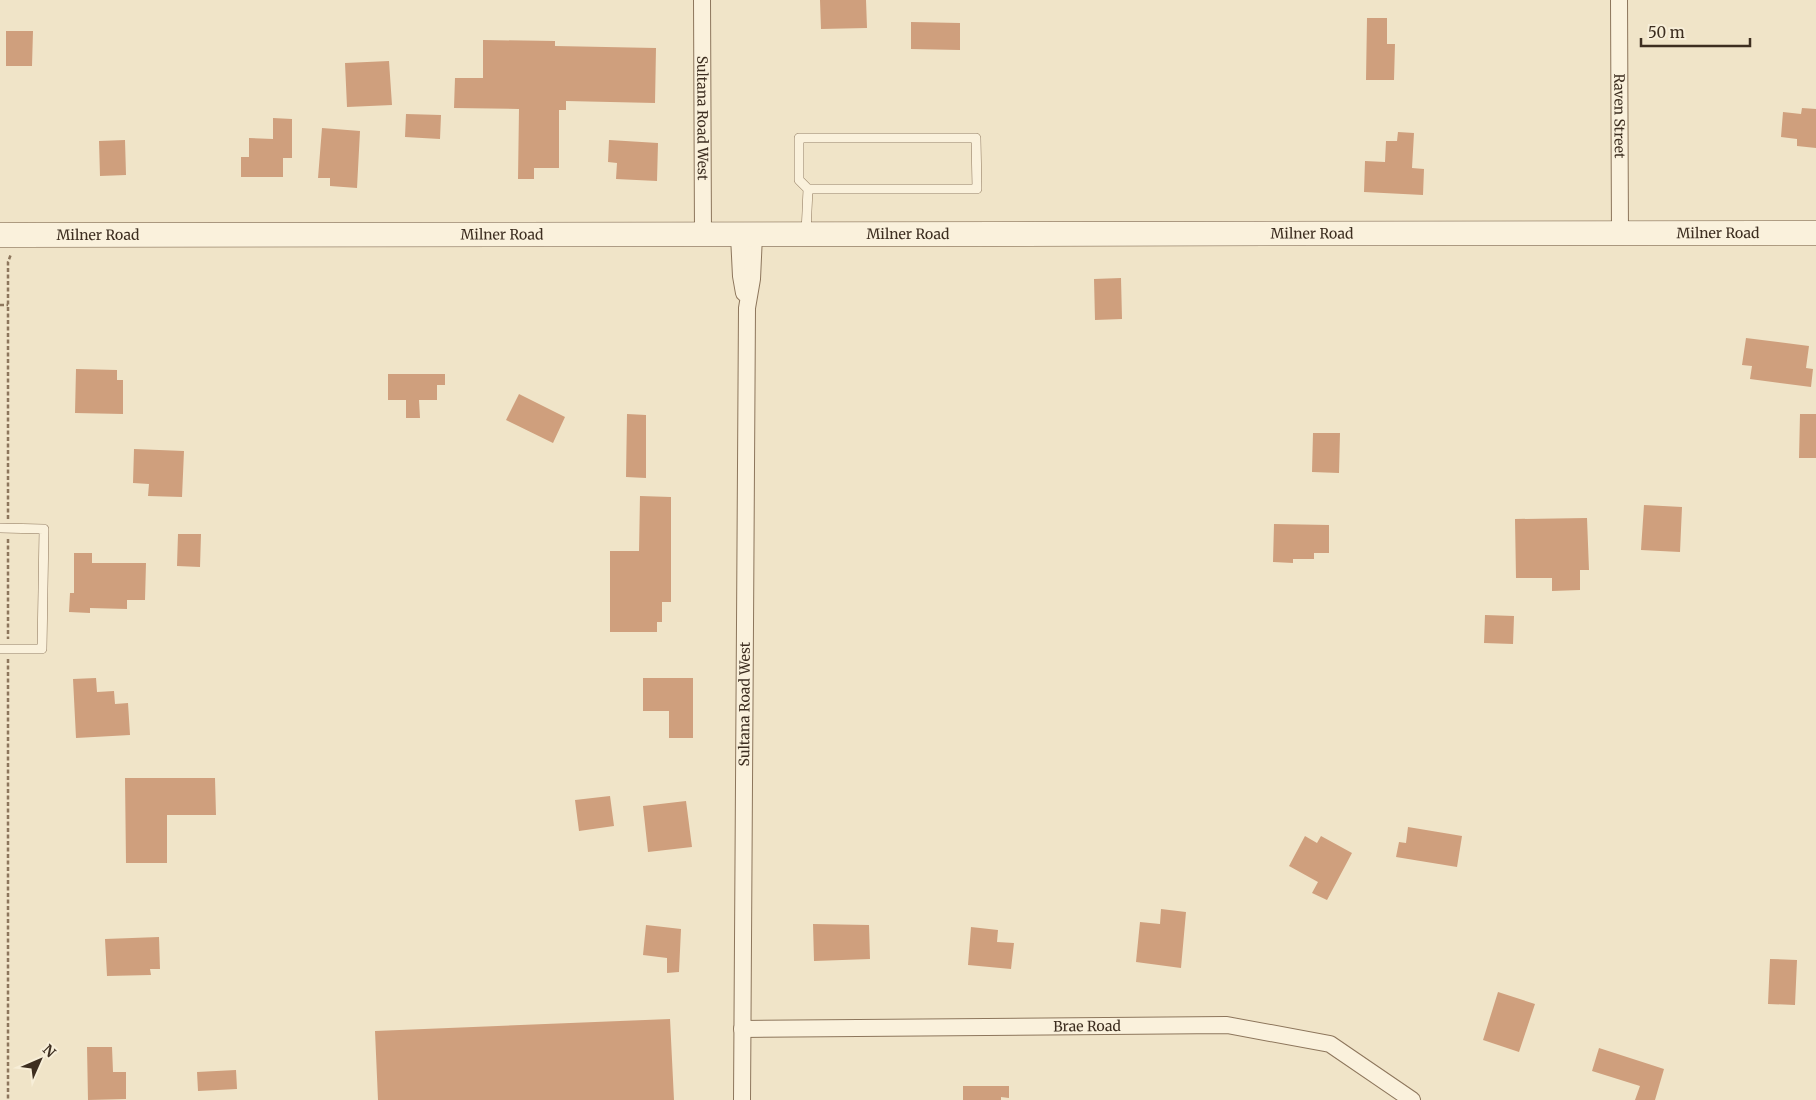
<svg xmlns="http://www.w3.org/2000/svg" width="1816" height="1100" font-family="Merriweather,serif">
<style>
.building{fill:#cf9f7d}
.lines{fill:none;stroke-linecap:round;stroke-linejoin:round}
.lane-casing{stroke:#8d765c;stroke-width:10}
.street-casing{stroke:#8d765c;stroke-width:18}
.secondary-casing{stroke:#6f573f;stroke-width:25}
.path{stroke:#8d765c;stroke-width:2.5;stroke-dasharray:4 2.5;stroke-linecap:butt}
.lane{stroke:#faf1dc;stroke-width:9}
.street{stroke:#faf1dc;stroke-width:16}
.secondary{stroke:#faf1dc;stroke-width:24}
.labels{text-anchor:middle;stroke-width:4;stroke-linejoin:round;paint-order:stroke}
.street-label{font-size:14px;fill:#3d2e20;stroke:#f7eed8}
</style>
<rect width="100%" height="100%" fill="#f0e4c8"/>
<path class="building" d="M820,0H866L867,28L821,29Z
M1367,18H1387V44H1395L1394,80H1366Z
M911,22L960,23V50L911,49Z
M6,31H33L32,66H6Z
M483,40L555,41V46L656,48L655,103L566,101V110H559V168H534V179H518L519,109L454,108L455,78H483Z
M389,61L392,105L347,107L345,63Z
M1802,108L1816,109V148L1797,146V139L1781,137L1783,112L1801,114Z
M406,114L441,115L440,139L405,137Z
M273,118L292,119V158H283V177H241V157H249V138L273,139Z
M322,128L360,131L357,188L330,186V178H318Z
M1398,132L1414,133L1412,168L1424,169L1423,195L1364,192L1365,161L1385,162L1386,141H1397Z
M125,140L126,175L100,176L99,141Z
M609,140L658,143L657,181L616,179L617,163L608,162Z
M1121,278L1122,319L1095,320L1094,279Z
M1746,338L1809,346L1806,368L1813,369L1811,387L1750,379L1752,366L1742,365Z
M76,369L117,370V380H123V414L75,413Z
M388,374H445V385H437V400H419L420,418H406V400H388Z
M519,394L565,417L553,443L506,420Z
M627,414L646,415V478L626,477Z
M1800,414H1816V458H1799Z
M1313,433H1340L1339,473L1312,472Z
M134,449L184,451L182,497L148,496L149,484L133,483Z
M640,496L671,497V602H662V622H657V632H610V551H639Z
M1644,505L1682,507L1680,552L1641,550Z
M1587,518L1589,570H1580V590L1552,591V578H1516L1515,519Z
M1274,524L1329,525V553H1314V559H1293V563L1273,562Z
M178,534H201L200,567L177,566Z
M74,553H92V563H146L145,600H127V609L90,608V613L69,612L70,593H74Z
M1485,615L1514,616L1513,644L1484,643Z
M96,678L97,692L114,691L115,704L128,703L130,735L76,738L73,679Z
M643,678H693V738H669V711H643Z
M125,778H215L216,815H167V863H126Z
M610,796L614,826L579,831L575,800Z
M686,801L692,847L648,852L643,806Z
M1408,827L1462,836L1457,867L1396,857L1399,842L1406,843Z
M1305,836L1317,843L1321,836L1352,853L1327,900L1312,893L1318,882L1289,866Z
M1161,909L1186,912L1181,968L1136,962L1140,922L1160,924Z
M813,924L869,925L870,959L814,961Z
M646,925L681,929L679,972L667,973V958L643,955Z
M971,927L998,930L997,942L1014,943L1011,969L968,965Z
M159,937L160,969H150L151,975L107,976L105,939Z
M1770,959L1797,960L1795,1005L1768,1004Z
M1498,992L1535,1004L1519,1052L1483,1040Z
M670,1019L674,1100H378L375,1031Z
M87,1047H112L113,1072H126V1099L88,1100Z
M1599,1048L1664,1069L1655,1100H1635L1640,1086L1592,1071Z
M236,1070L237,1089L198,1091L197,1072Z
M963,1086H1009V1098L1001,1097V1100H963Z"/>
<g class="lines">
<g class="lane-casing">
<path id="lane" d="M806,233L808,189H977L976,138H799V180L808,189
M0,528L44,529L42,649H0"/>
</g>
<g class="street-casing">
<g id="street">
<path id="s1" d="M702,0L703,235"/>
<path id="s2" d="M1619,0L1620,233"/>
<path d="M739,236L741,276L744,293"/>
<path id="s3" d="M742,1029L1227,1025L1330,1044L1412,1100"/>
<path id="s4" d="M742,1100L747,308L752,279L754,235"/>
</g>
</g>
<g class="secondary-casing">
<g id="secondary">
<path id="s5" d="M0,235L1816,233"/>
</g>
</g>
<path class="path" d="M0,305H8
M8,519V262L11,254
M8,539V639
M8,659V1100"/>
<use href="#lane" class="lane"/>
<use href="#street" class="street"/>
<use href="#secondary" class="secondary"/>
</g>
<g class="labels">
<g class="street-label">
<text dy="5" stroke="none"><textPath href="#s1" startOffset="118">Sultana Road West</textPath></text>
<text dy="5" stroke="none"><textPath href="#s2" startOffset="116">Raven Street</textPath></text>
<text dy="5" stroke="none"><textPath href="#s5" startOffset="1718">Milner Road</textPath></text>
<text dy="5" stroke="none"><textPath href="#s5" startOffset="98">Milner Road</textPath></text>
<text dy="5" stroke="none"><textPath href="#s5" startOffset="502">Milner Road</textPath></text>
<text dy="5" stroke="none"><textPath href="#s5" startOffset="908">Milner Road</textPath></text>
<text dy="5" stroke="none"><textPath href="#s5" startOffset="1312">Milner Road</textPath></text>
<text dy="5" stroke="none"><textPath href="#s4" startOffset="396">Sultana Road West</textPath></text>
<text dy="5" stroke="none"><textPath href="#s3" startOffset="345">Brae Road</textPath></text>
</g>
</g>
<g transform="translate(40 1060) rotate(45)" stroke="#f7eed8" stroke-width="4" paint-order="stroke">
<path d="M0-4L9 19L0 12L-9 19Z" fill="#3d2e20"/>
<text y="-8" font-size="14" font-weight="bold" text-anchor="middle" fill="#3d2e20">N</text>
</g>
<path d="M1641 38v8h109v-8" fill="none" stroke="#3d2e20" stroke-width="2.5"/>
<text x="1648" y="38" font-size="15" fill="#3d2e20" stroke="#f7eed8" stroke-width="4" paint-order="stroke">50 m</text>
</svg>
